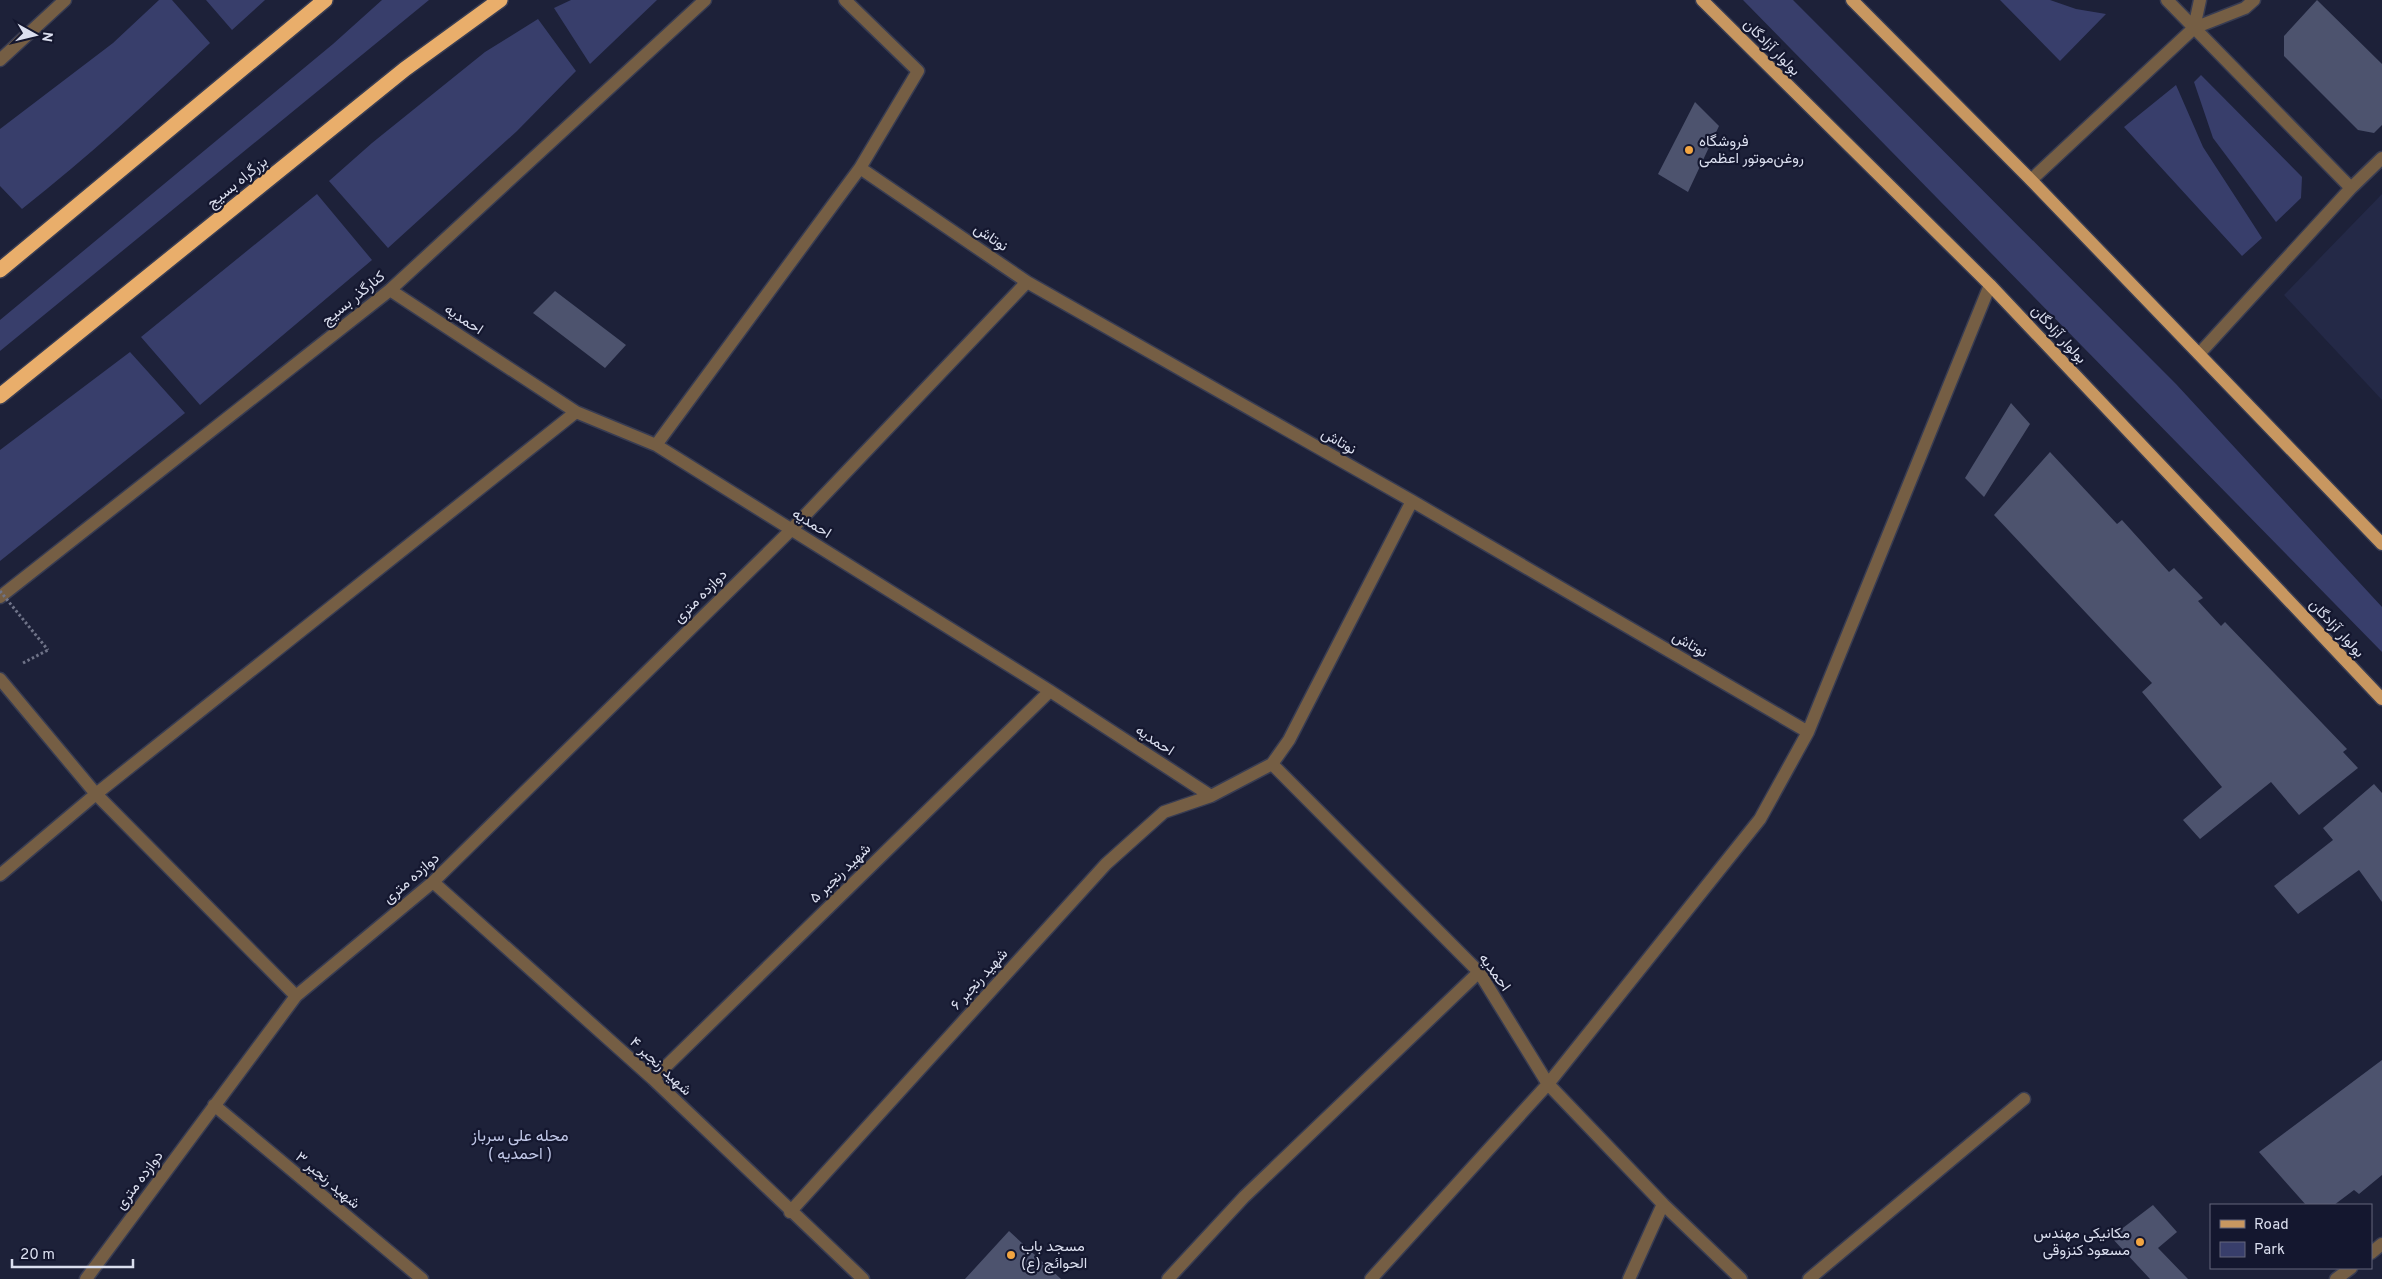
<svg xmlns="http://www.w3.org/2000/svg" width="2382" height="1279" font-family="Overpass,Vazirmatn,sans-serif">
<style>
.built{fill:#242947}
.green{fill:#383e6b}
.building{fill:#4d536e}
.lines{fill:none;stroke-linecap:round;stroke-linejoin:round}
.street-casing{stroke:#383c52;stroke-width:15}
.primary-casing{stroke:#383c52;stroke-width:15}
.highway-casing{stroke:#383c52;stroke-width:18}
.path{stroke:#6f7388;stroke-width:3;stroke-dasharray:2.5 2.5;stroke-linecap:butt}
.street{stroke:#755e44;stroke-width:12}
.primary{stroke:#c89760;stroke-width:12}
.highway{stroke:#e9ae6b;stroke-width:15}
.path-bridge{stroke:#6f7388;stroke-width:3;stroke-dasharray:2.5 2.5;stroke-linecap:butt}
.poi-dot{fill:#f2a541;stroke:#14172f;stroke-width:2}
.labels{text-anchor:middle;stroke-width:4.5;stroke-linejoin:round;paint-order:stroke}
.street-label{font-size:15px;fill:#dbdfef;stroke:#14172f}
.poi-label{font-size:15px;fill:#dbdfef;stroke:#14172f;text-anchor:start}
.neighbourhood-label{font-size:16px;fill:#c2c9e9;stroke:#14172f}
</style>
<rect width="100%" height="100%" fill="#1d2139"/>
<path class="built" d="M2382,194V400L2284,295Z"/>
<path class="green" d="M159,0H172L210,43C149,101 88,157 22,209L0,186V129L113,43Z
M206,0H265L232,30Z
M382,0H429L0,351V320L333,44Z
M571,0H657L590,64L554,8Z
M1743,0H1793L2176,384L2382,607V652Z
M2000,0H2050L2076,9L2106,14L2060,61Z
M538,19L576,71L517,131L388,248L329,181L372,143L485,52Z
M2201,75L2302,177L2301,198L2276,222L2213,138L2194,82Z
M2176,85L2203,147L2262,238L2242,256L2124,127Z
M317,194L372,260L200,405L141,337Z
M130,352L185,413L0,561V450Z"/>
<path class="building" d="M2317,0L2382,64V125L2374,133L2358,130L2284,56V36Z
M1695,102L1719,126L1688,192L1658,174Z
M555,291L626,345L605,368L533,313Z
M2011,403L2030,424L1984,497L1965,478Z
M2050,452L2117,524L2122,520L2169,572L2174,568L2203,598L2198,601L2221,626L2225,622L2347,749L2343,752L2358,768L2299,815L2271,782L2200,839L2183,820L2222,787L2142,692L2152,683L1994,515Z
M2374,784L2382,793V902L2359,870L2298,914L2274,886L2333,840L2323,828Z
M2382,1060V1175L2359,1194L2354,1190L2334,1205H2306L2259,1152Z
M2153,1205L2177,1232L2158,1248L2188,1279H2150L2111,1237Z
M1009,1231L1061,1279H965Z"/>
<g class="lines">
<g class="street-casing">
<path id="street" d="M2167,0L2351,188
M2194,28L2200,0
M0,60L65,0
M860,168L1027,282L1412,501L1808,732
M2031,180L2194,28L2245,8L2254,0
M390,290L576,412L656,445L1050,691L1211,796
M2199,354L2351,188L2382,158
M656,445L860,168L918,71L845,0
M0,597L390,290L705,0
M0,679L96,794L296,996
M1272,764L1479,972L1548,1084L1663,1204L1741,1279
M0,875L96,794L576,412
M433,882L653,1079L863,1279
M653,1079L1050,691
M214,1105L422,1279
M790,1212L1106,864L1164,812L1211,796L1272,764L1289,740L1412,501
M2371,1253L2382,1244
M86,1279L296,996L433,882L791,530L1027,282
M1168,1279L1244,1197L1479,972
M1371,1279L1548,1084L1760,819L1808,732L1990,285
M1629,1279L1663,1204
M1809,1279L2024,1099
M2336,1279L2351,1268"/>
</g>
<g class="primary-casing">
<path id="primary" d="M1702,0L1990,285L2382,699
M1852,0L2031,180L2382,544"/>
</g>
<g class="highway-casing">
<path id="highway" d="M0,270L325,0
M0,396L405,69L500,0"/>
</g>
<path class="path" d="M23,663L48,650"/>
<use href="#street" class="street"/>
<use href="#primary" class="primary"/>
<use href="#highway" class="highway"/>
<path class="path-bridge" d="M0,591L48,650"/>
</g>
<g class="poi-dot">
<circle cx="1689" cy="150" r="5"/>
<circle cx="2140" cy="1242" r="5"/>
<circle cx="1011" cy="1255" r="5"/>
</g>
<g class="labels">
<g class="street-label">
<text transform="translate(1772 47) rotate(45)" y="5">بولوار آزادگان</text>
<text transform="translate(237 182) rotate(-39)" y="5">بزرگراه بسیج</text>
<text transform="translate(991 237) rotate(34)" y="5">نوتاش</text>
<text transform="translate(353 298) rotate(-39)" y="5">کنارگذر بسیج</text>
<text transform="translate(464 319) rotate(33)" y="5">احمدیه</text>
<text transform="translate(2059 334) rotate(47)" y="5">بولوار آزادگان</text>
<text transform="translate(1339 441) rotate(30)" y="5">نوتاش</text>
<text transform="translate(812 523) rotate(32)" y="5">احمدیه</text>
<text transform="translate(700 596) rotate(-45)" y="5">دوازده متری</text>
<text transform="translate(2337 628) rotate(47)" y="5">بولوار آزادگان</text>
<text transform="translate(1690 644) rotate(30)" y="5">نوتاش</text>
<text transform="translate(1155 740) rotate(33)" y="5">احمدیه</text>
<text transform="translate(840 873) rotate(-44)" y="5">شهید رنجبر ۵</text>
<text transform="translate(411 878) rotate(-41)" y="5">دوازده متری</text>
<text transform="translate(1495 972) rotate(54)" y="5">احمدیه</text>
<text transform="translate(979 979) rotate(-48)" y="5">شهید رنجبر ۶</text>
<text transform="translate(661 1066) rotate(43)" y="5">شهید رنجبر ۴</text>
<text transform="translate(139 1180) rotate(-53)" y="5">دوازده متری</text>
<text transform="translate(328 1180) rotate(40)" y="5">شهید رنجبر ۳</text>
</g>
<g class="poi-label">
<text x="1699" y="146">فروشگاه<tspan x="1699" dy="17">روغن‌موتور اعظمی</tspan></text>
<text x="2130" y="1238" text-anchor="end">مکانیکی مهندس<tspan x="2130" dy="17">مسعود کنزوقی</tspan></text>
<text x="1021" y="1251">مسجد باب<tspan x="1021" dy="17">الحوائج (ع)</tspan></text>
</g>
<g class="neighbourhood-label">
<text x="520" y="1141">محله علی سرباز<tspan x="520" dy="18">( احمدیه )</tspan></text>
</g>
</g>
<rect x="2210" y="1204" width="162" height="65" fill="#14172f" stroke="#64677c"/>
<rect x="2220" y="1220" width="25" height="8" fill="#c89760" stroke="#64677c"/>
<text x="2254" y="1229" font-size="15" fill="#dbdfef">Road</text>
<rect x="2220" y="1242" width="25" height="15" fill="#383e6b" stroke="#64677c"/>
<text x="2254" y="1254" font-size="15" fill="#dbdfef">Park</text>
<g transform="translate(35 35) rotate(98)" stroke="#14172f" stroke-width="4" paint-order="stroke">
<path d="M0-4L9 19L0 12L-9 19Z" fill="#dbdfef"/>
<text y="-8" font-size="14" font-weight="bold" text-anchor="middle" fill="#dbdfef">N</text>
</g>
<path d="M12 1259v8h121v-8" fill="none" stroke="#dbdfef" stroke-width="2.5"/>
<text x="20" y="1259" font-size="15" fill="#dbdfef" stroke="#14172f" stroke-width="4" paint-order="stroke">20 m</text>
</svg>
